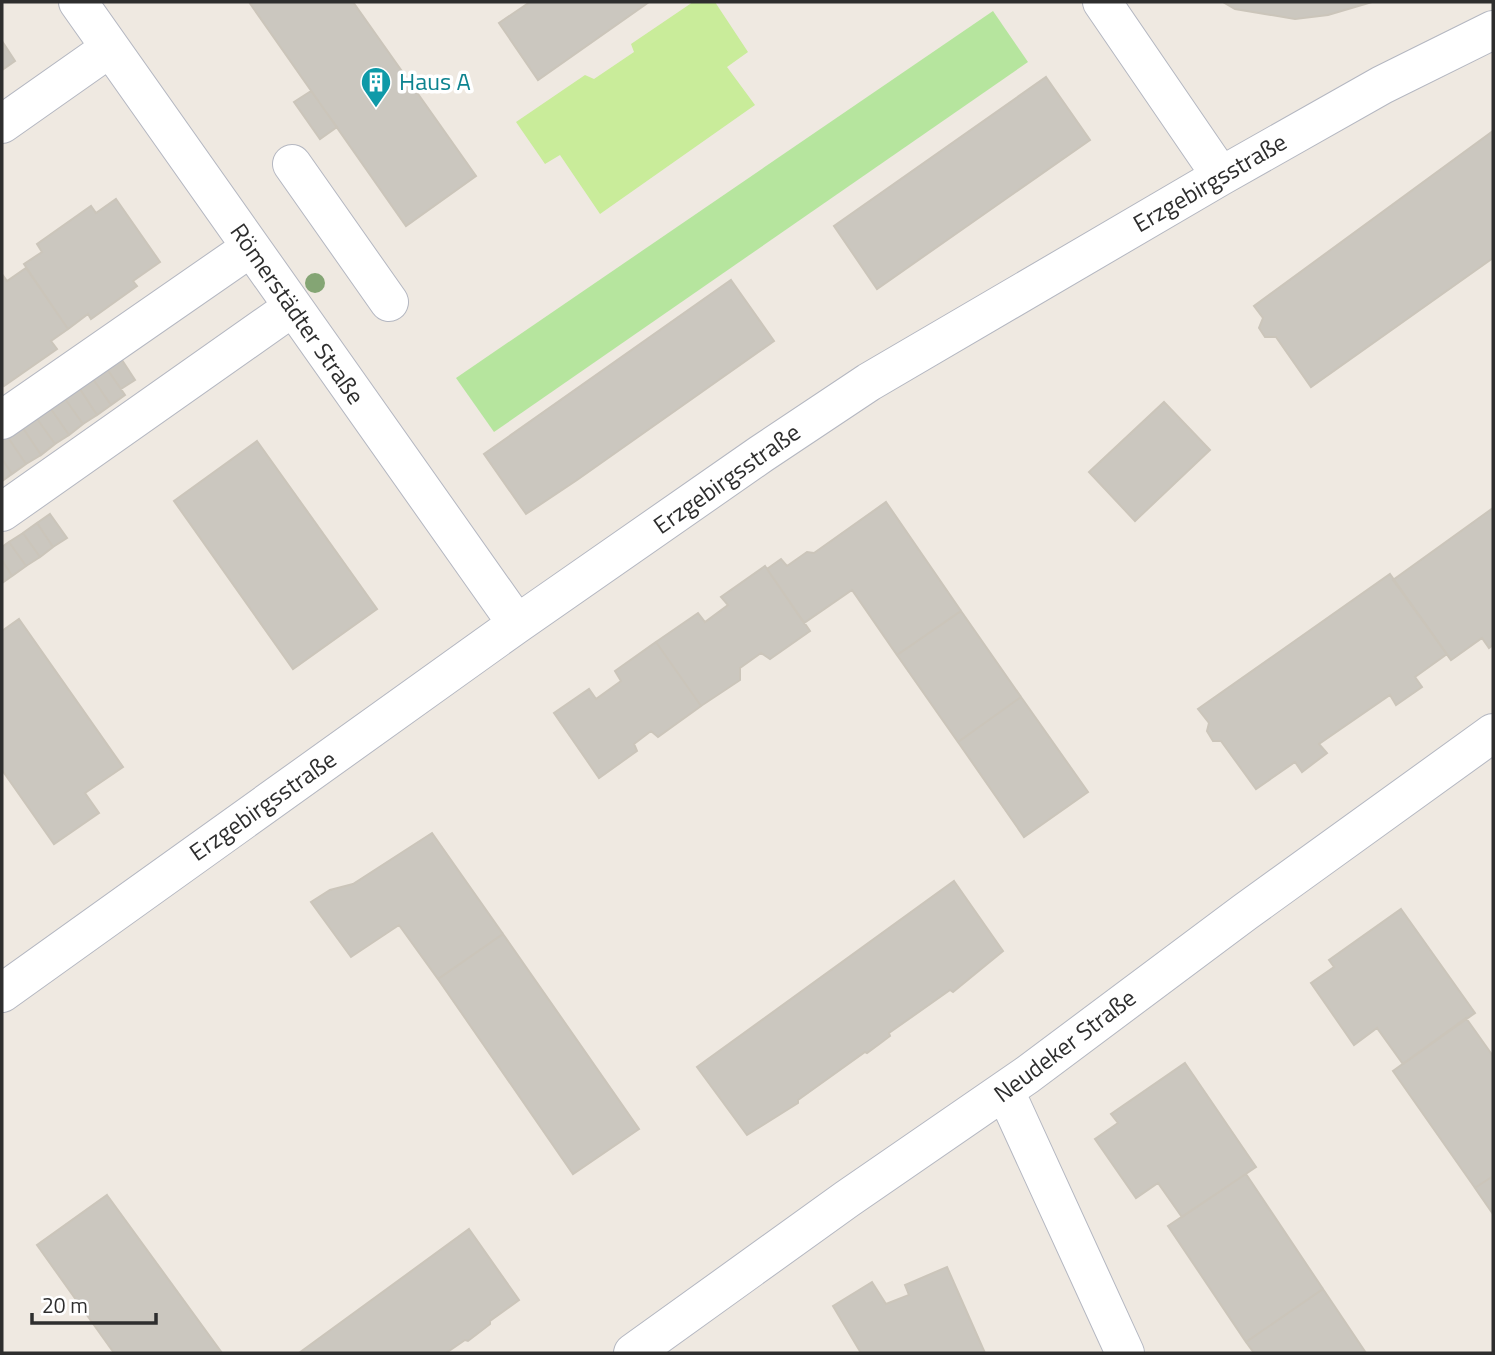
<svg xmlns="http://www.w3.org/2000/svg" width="1495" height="1355" font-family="'Titillium Web',sans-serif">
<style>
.green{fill:#b6e59e}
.pitch{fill:#c9ec9a}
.building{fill:#cbc7bf;stroke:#cbc5ba;stroke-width:2}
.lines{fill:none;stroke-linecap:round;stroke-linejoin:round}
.minor-casing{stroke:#b4b7c1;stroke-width:40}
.minor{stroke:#fff;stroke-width:38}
.tree{fill:#84a574}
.labels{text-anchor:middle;stroke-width:7;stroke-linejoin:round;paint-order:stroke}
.culture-label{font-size:24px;fill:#0d838f;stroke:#fff;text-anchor:start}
.street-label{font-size:24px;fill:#2e2e2e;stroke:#fff}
</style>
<rect width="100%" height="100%" fill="#efe9e1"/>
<path class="green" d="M993,11L1028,62L494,432L456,378Z"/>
<path class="pitch" d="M693,2H715L748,52L727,67L755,105L600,214L560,155L545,164L516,122L585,75L594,79L634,52L631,44Z"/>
<path class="building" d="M249,2H353L476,176L406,226Z
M530,2H649L538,80L499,23Z
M1223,2H1372L1328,15L1295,19L1235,9Z
M2,41L15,61L2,70Z
M1046,77L1090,140L877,289L834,226Z
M311,91L337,127L320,139L294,102Z
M1493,131V258L1311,387L1276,337H1265L1259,328L1263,318L1254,306Z
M116,199L160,262L133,281L137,286L91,319L88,314L68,329L24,264L42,252L37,244L91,206L96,213Z
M26,268L68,329L51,341L57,349L4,386L2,382V274L7,281Z
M731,280L774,341L577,480L526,514L484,454Z
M120,357L135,380L121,389L105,366Z
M105,366L125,395L111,405L91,376Z
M91,376L111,405L97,415L78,386Z
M78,386L97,415L83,424L63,396Z
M63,396L83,424L69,435L49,406Z
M1164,402L1210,450L1135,521L1089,472Z
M49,406L69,435L55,444L35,416Z
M35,416L55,444L41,455L21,425Z
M21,425L41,455L26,464L7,436Z
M7,436L26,464L12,474L2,459V439Z
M257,441L377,609L293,669L174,501Z
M2,459L12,474L2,481Z
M886,502L961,611L897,655L852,590L804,623L767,569L781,559L787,566L807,552L814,553Z
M1493,508V645L1489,648L1482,638L1451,660L1393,580Z
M50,514L67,538L53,547L37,523Z
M37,523L53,547L40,557L23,533Z
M23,533L40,557L26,566L9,542Z
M9,542L26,566L12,576L2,560V547Z
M2,560L12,576L2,583Z
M765,566L810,631L770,659L761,653L740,668V680L701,706L656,642L698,613L705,622L728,605L721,597Z
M1390,574L1447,654L1415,677L1422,687L1396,705L1390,695L1319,744L1327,753L1302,772L1295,762L1256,789L1221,741H1213L1207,731L1209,723L1198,709Z
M961,611L1021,697L958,742L897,655Z
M19,619L123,767L85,793L99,813L54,844L2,770V631Z
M656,642L701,706L658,737L651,731L634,744L637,751L599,778L554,713L589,689L596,699L621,681L615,671Z
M1021,697L1088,792L1024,837L958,742Z
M432,833L503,934L438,979L399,925L351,957L311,902L330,890L353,884Z
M954,881L1003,951L953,992L950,990L889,1033L890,1036L878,1045L867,1053L865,1052L798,1100V1103L747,1135L697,1067Z
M1401,909L1475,1013L1403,1064L1377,1028L1354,1045L1311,983L1334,967L1329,960Z
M503,934L639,1129L573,1174L438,979Z
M1466,1018L1493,1056V1176L1475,1188L1393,1071Z
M1185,1063L1256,1167L1182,1217L1158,1183L1136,1198L1095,1139L1118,1123L1111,1114Z
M1246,1174L1323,1289L1246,1342L1168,1226Z
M1493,1176V1214L1475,1188Z
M107,1195L222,1353H114L37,1245Z
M469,1229L519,1300L490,1321V1324L468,1341L465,1340L446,1353H299Z
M947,1267L985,1353H861L833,1306L872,1282L886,1304L909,1295L905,1285Z
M1323,1289L1366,1353H1254L1246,1342Z"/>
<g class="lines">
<g class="minor-casing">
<path id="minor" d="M78,2L517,624
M1102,2L1221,176
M2,124L110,48
M292,164L389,302
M2,420L250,248
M2,512L293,307
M2,993L517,624L761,454L869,382L1221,176L1382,85L1493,30
M1005,1091L1125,1353
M633,1353L847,1199L1027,1075L1245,912L1493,733"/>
</g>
<use href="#minor" class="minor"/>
</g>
<circle class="tree" cx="315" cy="283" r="10"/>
<defs>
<g id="building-pin" transform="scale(1.575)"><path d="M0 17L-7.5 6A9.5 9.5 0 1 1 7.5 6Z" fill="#0f9aa8" stroke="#fff"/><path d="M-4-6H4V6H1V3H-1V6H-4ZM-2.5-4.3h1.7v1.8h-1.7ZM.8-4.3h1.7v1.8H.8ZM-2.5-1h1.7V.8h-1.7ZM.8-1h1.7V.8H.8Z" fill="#fff"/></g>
</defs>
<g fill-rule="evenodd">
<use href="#building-pin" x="376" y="82"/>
</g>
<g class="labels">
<g class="culture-label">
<text x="399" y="90">Haus A</text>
</g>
<g class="street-label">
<text transform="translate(1210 183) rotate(-30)" y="8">Erzgebirgsstraße</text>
<text transform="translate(297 314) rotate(55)" y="8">Römerstädter Straße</text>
<text transform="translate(727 479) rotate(-35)" y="8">Erzgebirgsstraße</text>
<text transform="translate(263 806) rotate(-35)" y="8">Erzgebirgsstraße</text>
<text transform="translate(1065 1046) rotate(-37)" y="8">Neudeker Straße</text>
</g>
</g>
<rect width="1495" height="1355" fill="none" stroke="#2e2e2e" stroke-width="7"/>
<path d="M32 1313v10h124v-10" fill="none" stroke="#2e2e2e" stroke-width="3.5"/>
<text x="42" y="1313" font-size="21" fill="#2e2e2e" stroke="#ffffff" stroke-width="5" paint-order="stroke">20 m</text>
</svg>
